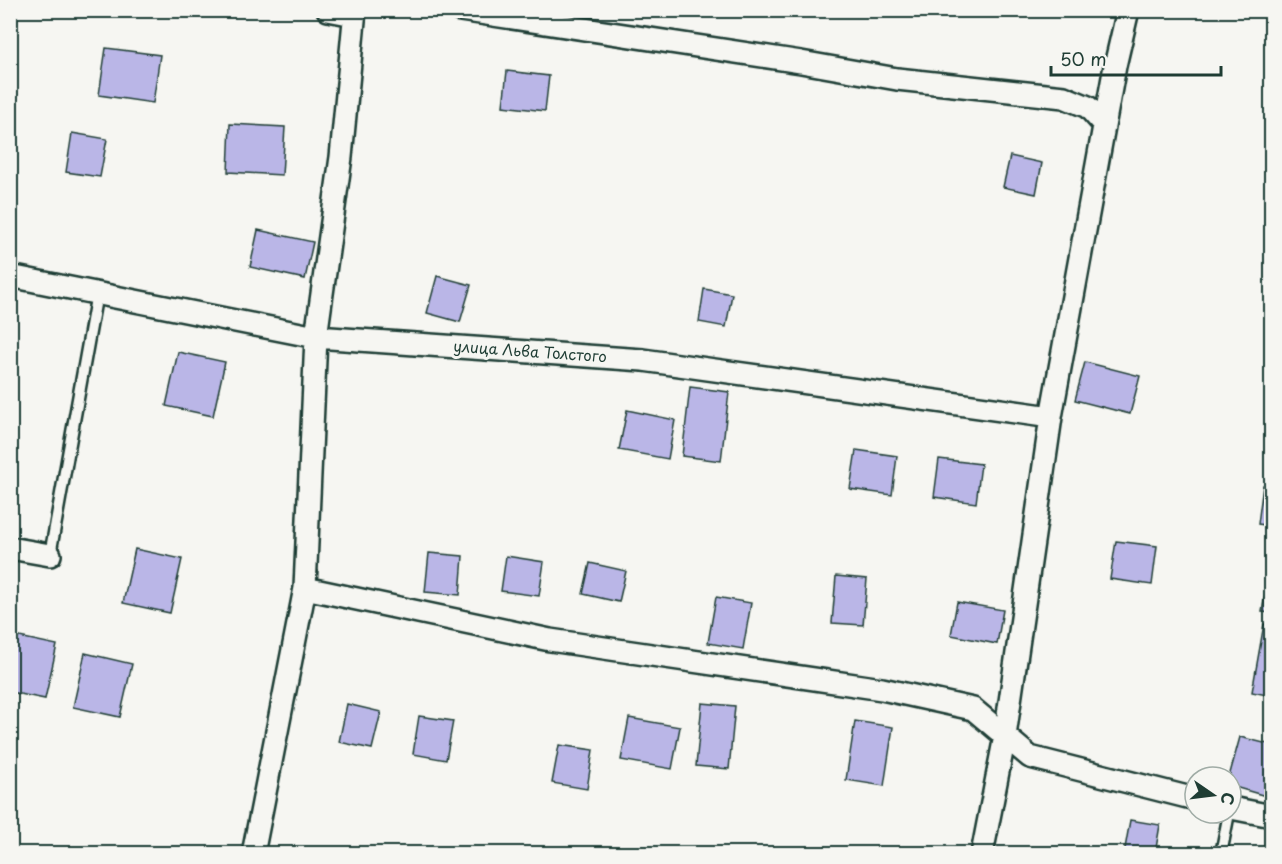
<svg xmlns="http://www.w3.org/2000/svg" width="1282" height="864" font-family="'Playpen Sans',sans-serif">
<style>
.building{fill:#bab6e7;stroke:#1f3d34;stroke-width:1.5}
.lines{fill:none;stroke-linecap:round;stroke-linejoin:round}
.service-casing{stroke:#1f3d34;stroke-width:15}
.minor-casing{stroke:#1f3d34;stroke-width:26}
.service{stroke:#f6f6f2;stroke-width:10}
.minor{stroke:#f6f6f2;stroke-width:21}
.labels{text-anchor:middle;stroke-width:6;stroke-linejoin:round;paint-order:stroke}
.street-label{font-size:15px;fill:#1f3d34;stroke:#f6f6f2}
</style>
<rect width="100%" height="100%" fill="#f6f6f2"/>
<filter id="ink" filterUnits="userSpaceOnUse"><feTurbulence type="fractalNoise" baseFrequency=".0167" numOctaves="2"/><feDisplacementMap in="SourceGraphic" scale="12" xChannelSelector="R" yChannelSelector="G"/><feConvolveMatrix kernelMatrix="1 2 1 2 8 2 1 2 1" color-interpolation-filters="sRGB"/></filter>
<g filter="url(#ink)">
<path class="building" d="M106,48L160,55L153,103L99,95Z
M507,71L549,76L545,111L503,106Z
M230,124L285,127L282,175L228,172Z
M72,133L107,139L100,177L66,172Z
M1010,156L1042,163L1036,194L1003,187Z
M258,230L313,242L305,279L250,267Z
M437,276L471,285L460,322L427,313Z
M704,289L732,294L726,327L699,322Z
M178,352L225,362L213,416L166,406Z
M1085,362L1140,376L1130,414L1075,400Z
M690,387L729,392L721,461L682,456Z
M627,410L675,420L668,459L619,450Z
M856,450L897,456L892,495L850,489Z
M939,459L981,464L976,503L934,497Z
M1263,485L1272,486V526L1258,524Z
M1116,541L1157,546L1152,585L1110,579Z
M135,549L182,559L170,613L123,603Z
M429,553L463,556L460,595L425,592Z
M506,556L544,562L539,596L501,591Z
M1272,556V613L1262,612Z
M590,563L626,571L619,602L583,594Z
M836,576L867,579L863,625L832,623Z
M716,597L751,603L743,649L708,643Z
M957,602L1003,610L997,644L951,635Z
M1264,624L1272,625V696L1252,692Z
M10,635L57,645L45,699L10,692Z
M85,653L132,664L120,717L73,707Z
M702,703L735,706L729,769L696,766Z
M347,704L381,712L372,749L339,742Z
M419,716L453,721L446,760L413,754Z
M629,718L680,727L672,769L621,760Z
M855,721L893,727L884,786L846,780Z
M1240,737L1272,745V777L1266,796L1231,786V777H1229Z
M559,745L593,750L587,789L552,783Z
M1130,820L1160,825L1155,854H1124Z"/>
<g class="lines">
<g class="service-casing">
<path id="service" d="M50,555L97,293
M1221,854L1229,813"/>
</g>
<g class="minor-casing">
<path id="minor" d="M328,10L354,15
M460,10L801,62L897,79L1064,97L1088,107L1104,125
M10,276L316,337L643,360L1051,417
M10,548L50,555
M305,588L550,640L882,689L973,709L1030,757L1195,799
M1231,808L1272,816
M253,854L305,588L316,337L341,157L355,10
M982,854L1005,736L1051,417L1115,66L1128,10"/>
</g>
<use href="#service" class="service"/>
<use href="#minor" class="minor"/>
</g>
</g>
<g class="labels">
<g class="street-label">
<text transform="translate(530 352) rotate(4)" y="5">улица Льва Толстого</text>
</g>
</g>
<rect width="1282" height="864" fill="none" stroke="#f6f6f2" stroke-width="36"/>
<rect x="18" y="18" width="1246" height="828" fill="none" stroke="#1f3d34" stroke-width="2" filter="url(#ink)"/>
<g transform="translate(1213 795) rotate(104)"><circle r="28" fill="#f6f6f2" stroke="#a0aca6" stroke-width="1.5"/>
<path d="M0-4.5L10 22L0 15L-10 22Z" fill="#1f3d34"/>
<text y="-9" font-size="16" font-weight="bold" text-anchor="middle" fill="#1f3d34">С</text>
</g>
<path d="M1051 66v9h170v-9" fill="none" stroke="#1f3d34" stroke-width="3"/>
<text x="1060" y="66" font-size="18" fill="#1f3d34" stroke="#f6f6f2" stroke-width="4.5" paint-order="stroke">50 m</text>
</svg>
